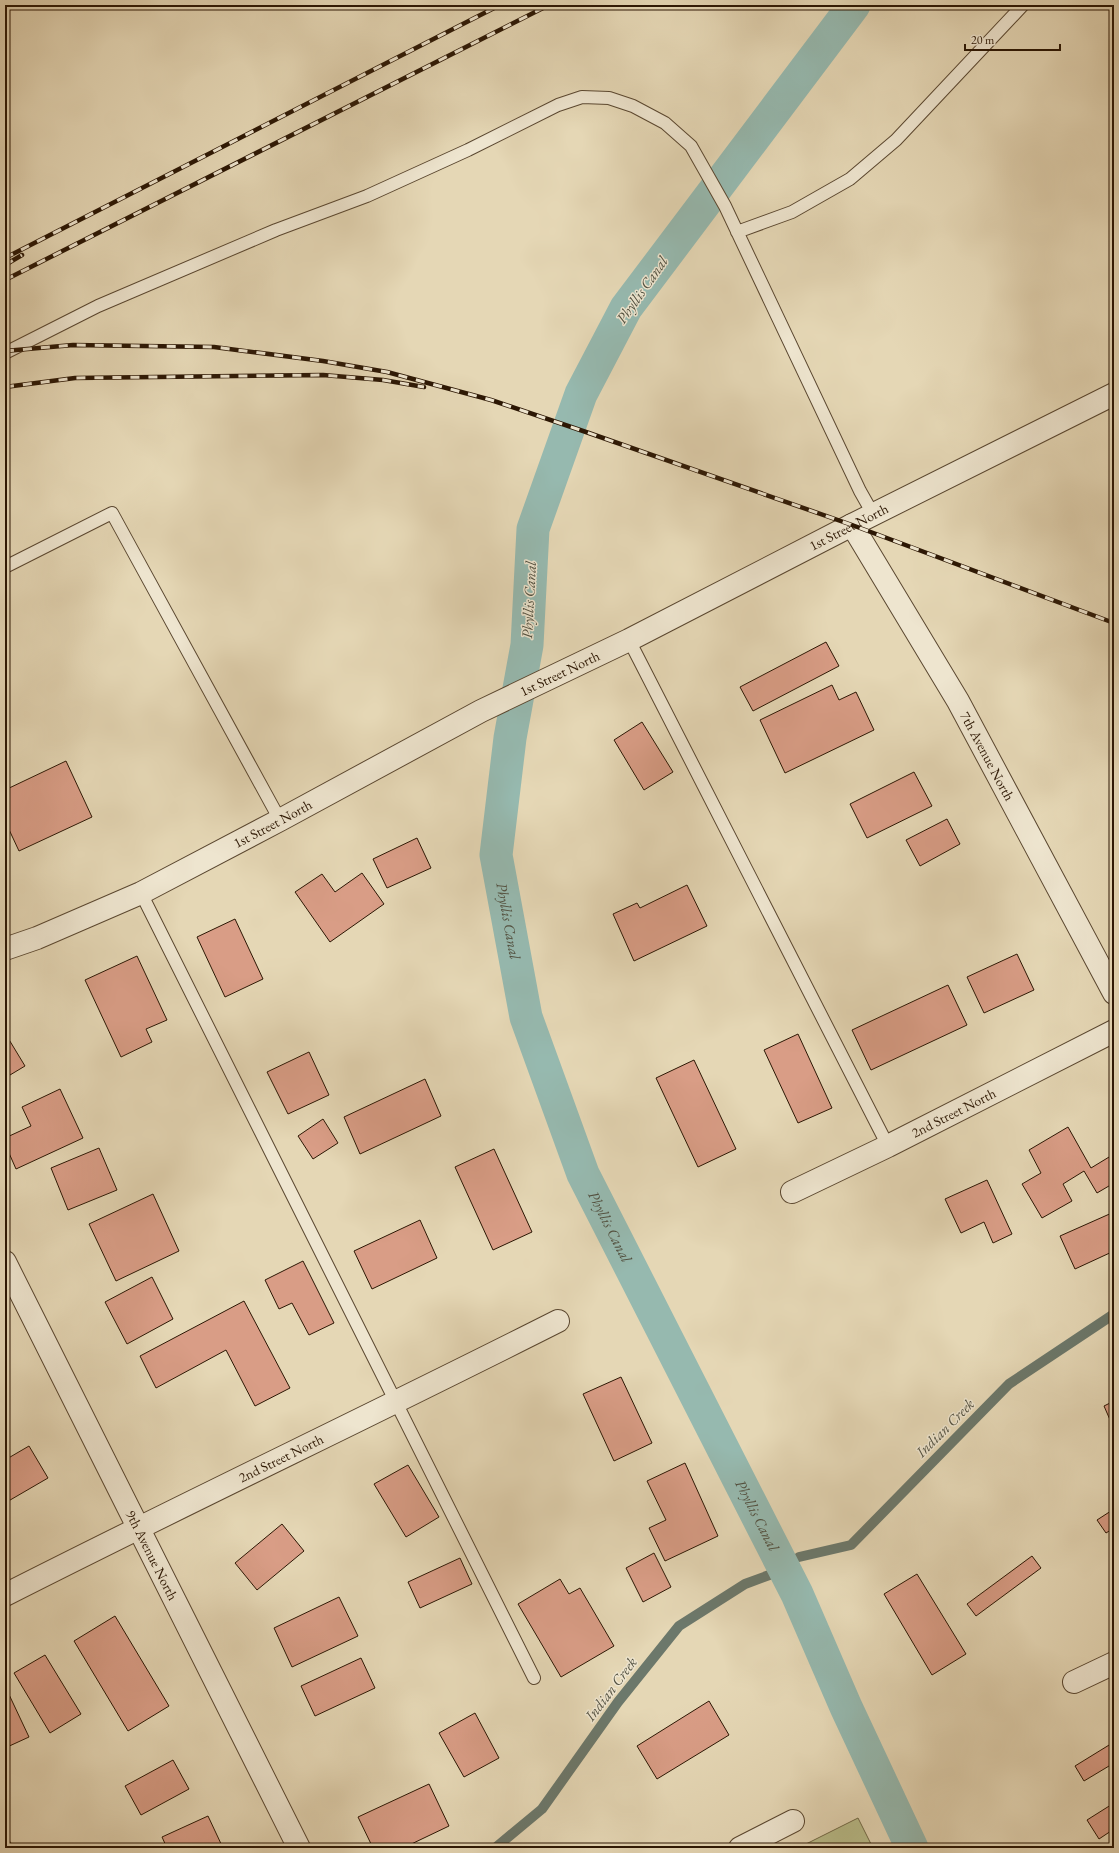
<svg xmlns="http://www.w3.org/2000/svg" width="1119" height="1853" font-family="'EB Garamond',serif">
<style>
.green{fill:#b9bd8a;stroke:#726a47}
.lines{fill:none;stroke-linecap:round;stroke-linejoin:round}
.stream{stroke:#6c786b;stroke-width:10}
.canal{stroke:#96b9af;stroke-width:33}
.building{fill:#d99d86;stroke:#2c1704}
.lane-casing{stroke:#5a4730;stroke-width:14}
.street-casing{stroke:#5a4730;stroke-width:24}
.lane{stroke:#eee5cf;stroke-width:12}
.street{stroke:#eee5cf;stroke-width:22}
.rail-casing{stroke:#2c1704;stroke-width:4.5}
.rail{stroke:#eee5cf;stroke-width:3;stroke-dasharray:9;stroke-linecap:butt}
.labels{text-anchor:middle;stroke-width:3;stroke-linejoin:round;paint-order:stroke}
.street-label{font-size:14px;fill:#2c1704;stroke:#eee5cf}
.water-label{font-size:15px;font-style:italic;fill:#515040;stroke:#eee5cf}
</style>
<rect width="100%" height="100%" fill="#e5d7b5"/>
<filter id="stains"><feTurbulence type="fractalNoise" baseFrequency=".005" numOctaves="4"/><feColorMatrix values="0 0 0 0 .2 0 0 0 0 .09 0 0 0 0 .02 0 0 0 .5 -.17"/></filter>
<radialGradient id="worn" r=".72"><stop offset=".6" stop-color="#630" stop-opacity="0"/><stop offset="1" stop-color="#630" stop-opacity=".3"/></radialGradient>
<path class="green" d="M858,1818L873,1848H798Z"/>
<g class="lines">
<path class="stream" d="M799,1557L851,1545L1009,1384L1114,1314
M495,1848L542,1809L618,1702L679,1626L745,1584L772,1574"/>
<path class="canal" id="s1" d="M854,5L626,308L581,394L533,529L527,645L510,738L496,855L526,1017L583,1174L797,1594L846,1707L912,1848"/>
</g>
<path class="building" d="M826,642L839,666L753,711L740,687Z
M832,685L839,700L856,692L874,730L785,773L760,720Z
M642,722L673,772L644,790L614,740Z
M66,761L92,817L19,851L5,821V790Z
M914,772L932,806L867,838L850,804Z
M947,819L960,844L920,866L906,840Z
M417,838L431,868L387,888L373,859Z
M362,873L384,904L330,942L295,892L322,874L335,892Z
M687,885L707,926L634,961L613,914L637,903L640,908Z
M235,919L263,979L225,997L197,937Z
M1017,954L1034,990L984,1013L967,977Z
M137,956L167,1020L146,1029L152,1042L121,1057L85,980Z
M948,985L967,1025L871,1070L852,1030Z
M5,1033L25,1066L5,1078Z
M798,1034L832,1108L798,1123L764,1050Z
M309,1052L329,1095L288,1114L267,1072Z
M694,1060L736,1149L698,1167L656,1078Z
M425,1079L441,1116L360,1154L344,1117Z
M60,1089L83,1138L16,1169L5,1144V1138L31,1126L22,1107Z
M323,1119L338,1143L313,1159L298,1136Z
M1068,1127L1091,1168L1114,1154V1183L1097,1193L1084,1171L1063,1184L1072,1201L1042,1218L1022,1184L1041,1173L1029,1150Z
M99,1148L117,1190L68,1210L51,1168Z
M494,1149L532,1232L493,1250L455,1167Z
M987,1180L1012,1234L993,1243L984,1222L961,1233L945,1199Z
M153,1194L179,1251L116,1281L89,1224Z
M1114,1212V1251L1075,1269L1060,1236Z
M420,1220L437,1258L372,1289L354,1251Z
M303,1261L334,1323L309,1335L292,1303L279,1309L265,1280Z
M152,1277L173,1319L127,1344L105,1302Z
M244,1301L290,1388L255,1406L226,1350L156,1388L140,1356Z
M621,1377L652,1443L614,1461L583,1394Z
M1114,1401V1429L1104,1406Z
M29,1446L48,1478L5,1503V1460Z
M685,1463L718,1536L665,1561L649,1528L666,1520L647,1481Z
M408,1465L439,1517L406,1537L374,1484Z
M1114,1509V1528L1106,1533L1097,1520Z
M282,1524L304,1551L257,1590L235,1563Z
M654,1553L671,1587L643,1602L626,1568Z
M1032,1556L1041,1568L976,1616L967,1604Z
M460,1558L472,1584L420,1608L408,1582Z
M917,1574L966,1654L932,1675L884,1594Z
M560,1579L569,1594L580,1588L614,1646L561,1677L518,1604Z
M339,1597L358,1636L292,1667L274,1628Z
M115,1616L169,1706L128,1731L74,1641Z
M45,1655L81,1714L50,1733L14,1673Z
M361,1658L375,1688L315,1716L301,1686Z
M5,1686L29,1737L5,1748Z
M709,1701L729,1735L657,1779L637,1746Z
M475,1713L499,1758L464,1777L439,1733Z
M1114,1742V1763L1084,1781L1075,1766Z
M173,1760L189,1789L141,1815L125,1786Z
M429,1784L449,1826L403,1848H373L358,1817Z
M1114,1803V1829L1099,1839L1087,1820Z
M208,1816L223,1848H167L162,1837Z"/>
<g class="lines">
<g class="lane-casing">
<path id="lane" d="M737,232L792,212L850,179L896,140L1023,5
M5,353L98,306L276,230L367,196L468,150L558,105L582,97L609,98L633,106L665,123L691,146L725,206L860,491L873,514
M5,567L112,513L280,820
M629,640L888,1146
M141,893L534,1678
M5,1846L6,1848"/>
</g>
<g class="street-casing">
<g id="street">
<path id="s2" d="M852,525L958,701L1114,993"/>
<path id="s3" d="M5,949L37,938L141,893L280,820L481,711L629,640L852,525L1114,394"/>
<path id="s4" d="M792,1192L888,1146L1114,1031"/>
<path id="s5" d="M5,1262L299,1848"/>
<path id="s6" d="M5,1595C188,1502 374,1414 558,1321"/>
<path d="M1074,1682L1114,1663"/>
<path d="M740,1848L793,1821"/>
</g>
</g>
<use href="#lane" class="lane"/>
<use href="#street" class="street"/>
<g class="rail-casing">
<path id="rail" d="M5,258L500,5
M5,265L22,255
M5,280L549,5
M5,351L73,345L214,347L323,361L387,372L491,400L586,432L852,525L1114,623
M5,387L75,378L323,375L383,380L424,387"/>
</g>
<use href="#rail" class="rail"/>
</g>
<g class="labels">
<g class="street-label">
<text dy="5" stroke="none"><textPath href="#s3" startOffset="944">1st Street North</textPath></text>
<text dy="5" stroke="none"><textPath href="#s3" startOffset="620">1st Street North</textPath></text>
<text dy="5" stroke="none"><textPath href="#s2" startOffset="268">7th Avenue North</textPath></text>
<text dy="5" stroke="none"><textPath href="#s3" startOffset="296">1st Street North</textPath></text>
<text dy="5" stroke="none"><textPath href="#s4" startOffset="180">2nd Street North</textPath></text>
<text dy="5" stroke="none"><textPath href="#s6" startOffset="308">2nd Street North</textPath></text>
<text dy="5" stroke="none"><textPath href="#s5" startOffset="328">9th Avenue North</textPath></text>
</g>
<g class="water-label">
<text transform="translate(642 290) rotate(-55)" y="5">Phyllis Canal</text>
<text transform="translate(529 600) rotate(-87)" y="5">Phyllis Canal</text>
<text dy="5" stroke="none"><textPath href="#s1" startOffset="1015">Phyllis Canal</textPath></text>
<text dy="5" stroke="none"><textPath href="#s1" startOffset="1339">Phyllis Canal</textPath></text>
<text transform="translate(945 1428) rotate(-45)" y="5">Indian Creek</text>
<text dy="5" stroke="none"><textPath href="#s1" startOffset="1663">Phyllis Canal</textPath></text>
<text transform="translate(611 1689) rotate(-53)" y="5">Indian Creek</text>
</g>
</g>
<rect width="1119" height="1853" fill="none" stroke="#e5d7b5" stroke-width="20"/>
<rect x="6" y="6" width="1107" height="1841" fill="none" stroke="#2c1704" stroke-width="2"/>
<rect x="10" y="10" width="1099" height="1833" fill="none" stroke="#2c1704"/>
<path d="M965 44v6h95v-6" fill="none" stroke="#2c1704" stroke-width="2"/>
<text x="971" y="44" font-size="12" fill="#2c1704" stroke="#eee5cf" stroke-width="3" paint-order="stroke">20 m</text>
<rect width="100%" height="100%" filter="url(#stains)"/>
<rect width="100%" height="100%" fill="url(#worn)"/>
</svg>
